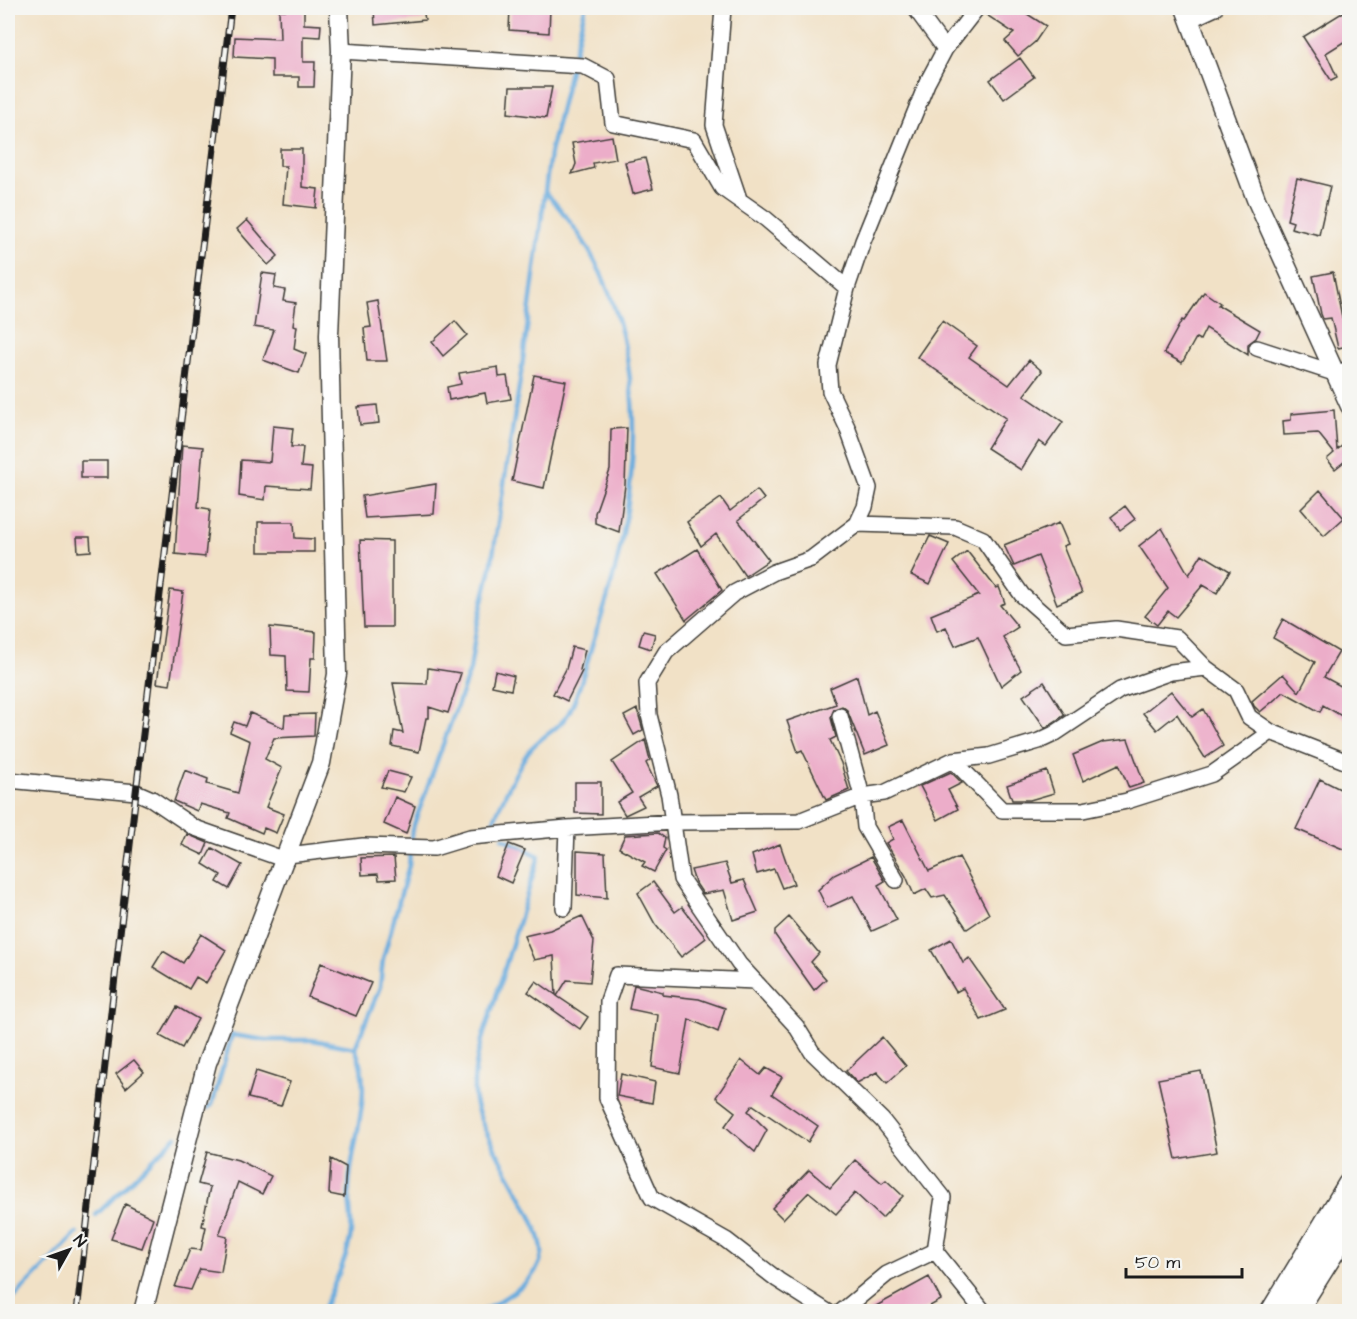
<svg xmlns="http://www.w3.org/2000/svg" width="1357" height="1319" font-family="'Architects Daughter',sans-serif">
<style>
.lines{fill:none;stroke-linecap:round;stroke-linejoin:round}
.stream{stroke:#69acde;stroke-width:4.5}
.building{fill:#ecadc9}
.minor-casing{stroke:#3c3a36;stroke-width:18}
.tertiary-casing{stroke:#3c3a36;stroke-width:21}
.trunk-casing{stroke:#3c3a36;stroke-width:27}
.minor{stroke:#fff;stroke-width:15}
.tertiary{stroke:#fff;stroke-width:18}
.trunk{stroke:#fff;stroke-width:24}
.rail-casing{stroke:#1c1c1c;stroke-width:7}
.rail{stroke:#f6f6f2;stroke-width:4.5;stroke-dasharray:14;stroke-linecap:butt}
</style>
<rect width="100%" height="100%" fill="#f6f6f2"/>
<filter id="ink" filterUnits="userSpaceOnUse"><feTurbulence type="fractalNoise" baseFrequency=".0167" numOctaves="2"/><feDisplacementMap in="SourceGraphic" scale="12" xChannelSelector="R" yChannelSelector="G"/><feConvolveMatrix kernelMatrix="1 2 1 2 8 2 1 2 1" color-interpolation-filters="sRGB"/></filter>
<filter id="wash" filterUnits="userSpaceOnUse"><feTurbulence type="fractalNoise" baseFrequency=".008" numOctaves="4" result="noise"/><feDisplacementMap in="SourceGraphic" scale="24" xChannelSelector="R" yChannelSelector="G"/><feGaussianBlur stdDeviation="1.35" result="paint"/><feColorMatrix in="noise" values="0 0 0 0 0 0 0 0 0 0 0 0 0 0 0 0 0 1.4 0 .05"/><feComposite in="paint" operator="in"/></filter>
<g filter="url(#wash)">
<rect width="100%" height="100%" fill="#f1e1c6"/>
<g class="lines">
<path class="stream" d="M490,832C493,818 519,764 529,751C539,737 560,729 568,714C580,693 587,660 595,636C646,490 660,312 545,192
M208,1108L212,1105L232,1035L266,1040H312L355,1048
M96,1215L176,1137
M8,1304L77,1233
M322,1312C332,1288 345,1264 350,1239C354,1223 348,1204 349,1188C351,1141 375,1093 355,1048L380,987L383,959L409,865L412,830L470,670L476,630L491,568L522,367L550,153L585,8
M482,1312C504,1297 538,1283 542,1254C545,1223 482,1140 475,1101C469,1065 488,1024 498,990C512,945 525,900 539,856L503,838"/>
</g>
<g id="blocks">
<path class="building" d="M374,8H423L425,20L375,25Z
M510,8H550L549,33L509,30Z
M987,8H1018L1046,26L1035,42L1018,56L1005,41L1014,33L985,14Z
M1350,8V38L1326,53L1337,77L1331,80L1303,37Z
M279,10H304V24L321,25L320,37L303,36V62H315L314,87H299V77H272V59L234,57L235,37L280,39Z
M1020,58L1034,77L1004,99L990,80Z
M510,87H552L546,118L508,113Z
M612,136L616,159L593,163L594,168L572,174L576,164L572,143Z
M280,149H302V187L318,189L316,208L283,204L286,166H280Z
M645,158L653,189L633,194L625,162Z
M1297,178L1330,186L1319,235L1291,228L1293,222L1287,220Z
M247,220L278,256L268,265L237,229Z
M1333,272L1342,317L1350,315L1348,346L1338,348L1331,318L1323,319L1321,314L1313,276Z
M262,273L276,275L274,288L285,290L283,301L296,303L293,325L297,326L294,349L306,354L299,373L263,360L274,330L254,327Z
M1204,292L1220,303L1218,305L1260,330L1256,338L1248,344V355L1206,328L1200,340L1196,338L1182,363L1164,353L1182,320L1184,321Z
M378,301L387,361H367L364,328L371,327L367,303Z
M455,321L467,335L443,356L432,342Z
M942,321L977,346L969,357L1009,385L1029,360L1042,371L1024,395L1063,422L1046,446L1039,441L1021,470L987,448L1006,418L917,357Z
M498,367L499,377L507,376L511,399L487,403L485,393L449,400L447,387L461,384L459,373Z
M534,375L566,381L544,488L512,481Z
M377,405L379,423L360,425L358,407Z
M1334,410L1337,450L1350,439V457L1335,469L1327,459L1334,453L1318,433L1284,435L1283,421L1291,420V414Z
M273,426L293,428L291,447H303L301,467L312,468L310,489L266,486L265,500L239,496L241,460L270,462Z
M627,428L625,485L619,532L595,523V513L610,470L611,429Z
M182,445L203,447L198,507L210,509L205,557L175,554Z
M81,461H107V478H81Z
M436,484L434,514L365,518L362,496Z
M757,490L764,499L738,520L769,560L745,576L716,534L701,546L687,522L721,498L730,511Z
M1320,490L1344,518L1324,536L1301,509Z
M1125,506L1135,519L1120,530L1111,517Z
M258,522H294L295,538L314,539V552H258Z
M1059,523L1068,544L1063,546L1082,593L1057,604L1038,556L1014,566L1004,545Z
M1162,528L1189,575L1202,554L1230,571L1217,593L1203,585L1176,617L1168,611L1157,625L1145,616L1168,588L1139,546Z
M930,536L949,544L930,584L911,575Z
M77,537H90L91,551L78,552Z
M360,540L392,541V627H364Z
M697,549L722,590L686,620L657,574Z
M967,551L996,588L999,587L1005,603L1000,605L1018,627L1003,637L1021,670L1001,686L978,637L955,646L946,627L937,631L931,615L979,595L953,562Z
M170,590L183,592L170,685L157,683Z
M1283,619L1339,652L1324,677L1350,691V721L1323,705L1320,712L1284,692L1260,712L1254,706L1252,701L1283,674L1299,692L1315,662L1273,638Z
M270,627L316,632L315,658H311L309,692L287,691L286,656L271,655Z
M643,631L655,634L651,649L639,645Z
M572,647L585,650L580,670L582,671L567,701L553,694L566,669Z
M428,668L461,673L448,713L429,707V718H426L419,752L392,746L394,731L403,733L393,683L427,684Z
M495,671L514,676L511,690L492,686Z
M857,676L867,715L875,711L889,745L865,755L847,710L842,706L834,709L831,718L836,737L830,740L841,763L849,790L826,800L802,750L798,752L787,721L836,704L830,688Z
M1044,682L1065,715L1045,728L1023,696Z
M1171,691L1192,717L1203,709L1223,746L1205,758L1177,714L1157,730L1143,713Z
M637,709L643,730L634,735L624,716Z
M250,713L284,728L285,715L315,714L314,736L274,738L265,759L282,768L266,807L284,814L276,833L264,828L262,833L228,818L230,813L200,804L197,811L174,801L185,770L208,779L207,784L238,793L250,741L230,732L234,722L245,726Z
M1128,739L1144,783L1129,788L1119,764L1083,781L1073,755L1103,742Z
M645,740L650,760L646,763L657,786L638,797L644,806L625,815L617,802L632,793L612,762Z
M388,771L411,777L404,792L381,787Z
M1047,771L1054,793L1030,800H1012L1007,785Z
M951,772L962,783L948,790L958,809L938,820L920,786Z
M1320,779L1350,794V852L1296,829Z
M575,782H601V814L575,813Z
M395,797L415,806L406,834L384,824Z
M903,820L929,871L959,857L989,914L967,929L945,895L932,898L926,889L914,895L906,876L886,843L893,839L888,827Z
M658,833L665,838L663,848L666,850L654,872L642,866L645,862L619,848L625,835Z
M187,834L208,843L203,855L182,845Z
M509,844L525,850L511,883L496,876Z
M780,844L794,884L782,888L774,869L757,874L752,855Z
M212,848L242,865L229,889L217,882L221,875L203,864Z
M577,851L605,853L607,898L577,895Z
M394,857L396,879L379,880L378,874L362,875L361,858Z
M871,857L885,881L878,885L897,920L872,931L853,896L827,908L818,890L834,875Z
M725,863L732,883L744,880L758,912L733,920L724,890L703,894L695,882L691,870Z
M653,882L675,912L682,907L706,938L681,957L655,924L638,893Z
M582,916L594,941L590,982L567,980L557,996L588,1017L580,1029L528,992L536,981L556,995L554,956L534,960L524,936L550,930Z
M789,917L819,953L811,962L826,979L814,990L775,935V930Z
M201,934L226,950L206,983L196,977L189,989L153,967L163,951L183,963Z
M951,939L963,963L969,958L1005,1010L981,1020L963,988L956,992L931,950Z
M321,963L371,983L356,1016L308,997Z
M634,985L663,992V995L699,999L725,1008L718,1032L689,1019L680,1073L652,1067L658,1015L629,1009Z
M177,1007L198,1019L182,1048L160,1036Z
M882,1037L906,1066L887,1083L877,1072L857,1083L846,1071Z
M134,1060L144,1072L126,1088L116,1074Z
M741,1060L760,1075L766,1068L782,1077L772,1094L818,1126L808,1142L753,1105L748,1111L767,1130L755,1152L725,1126L735,1112L716,1097Z
M256,1071L290,1082L281,1106L248,1098Z
M1201,1071L1217,1152L1176,1159L1158,1079Z
M621,1074L655,1082L652,1103L617,1096Z
M207,1152L238,1160L271,1176L262,1194L238,1182L219,1235L227,1237L221,1272L200,1269L191,1290L175,1287L190,1249L201,1250L206,1227L202,1226L210,1187L198,1184Z
M331,1159L346,1167L344,1197L329,1194Z
M855,1160L882,1183L886,1180L903,1196L882,1218L855,1193L836,1214L809,1192L783,1219L772,1208L809,1170L830,1188Z
M125,1204L153,1218L142,1248L111,1239Z
M929,1277L941,1300L921,1311H867Z"/>
</g>
</g>
<g filter="url(#ink)">
<use href="#blocks" fill-opacity="0" stroke="#3c3a36" stroke-width="1.5"/>
<g class="lines">
<g class="minor-casing">
<path id="minor" d="M723,8L714,125L739,199
M915,8L945,49
M977,8L945,49L927,83L863,241L847,288L828,365L830,391L847,427L869,488L865,507L857,524L811,559L774,572L734,593L666,652L647,683L649,715L669,795L681,879L739,964L796,1026L812,1052L882,1120L943,1197L935,1251L984,1312
M1189,20L1215,8
M341,51L583,66L608,79L613,123L694,140L722,188L766,219L847,288
M1257,348L1337,374L1350,368
M857,524L955,527L983,539L1022,595L1066,634L1116,629L1177,638L1206,668L1236,690L1249,717L1271,732L1350,763
M840,716L862,796L865,827L896,880
M953,760L1002,810H1083L1127,801L1212,774L1271,732
M8,780L136,792L152,799L195,828L286,860
M288,855L363,846L434,848L470,837L567,828L674,822L799,821L862,796L884,793L953,760L989,756L1039,741L1054,734L1120,690L1171,672L1206,668
M564,908L567,828
M755,981L617,975L608,1001L607,1098L652,1198L726,1240L778,1280L828,1312
M841,1312L887,1274L935,1251"/>
</g>
<g class="tertiary-casing">
<path id="tertiary" d="M1185,8L1256,199L1350,406
M143,1312L207,1063L321,763L337,674L329,335L341,51L339,8"/>
</g>
<g class="trunk-casing">
<path id="trunk" d="M1273,1312L1350,1185
M1294,1312L1350,1223"/>
</g>
<use href="#minor" class="minor"/>
<use href="#tertiary" class="tertiary"/>
<use href="#trunk" class="trunk"/>
<g class="rail-casing">
<path id="rail" d="M77,1312L136,792L231,8"/>
</g>
<use href="#rail" class="rail"/>
</g>
</g>
<rect width="1357" height="1319" fill="none" stroke="#f6f6f2" stroke-width="30"/>
<g transform="translate(69 1250) rotate(50)" stroke="#f6f6f2" stroke-width="4.5" paint-order="stroke">
<path d="M0-4.5L10 22L0 15L-10 22Z" fill="#1c1c1c"/>
<text y="-9" font-size="16" font-weight="bold" text-anchor="middle" fill="#1c1c1c">N</text>
</g>
<path d="M1126 1268v9h116v-9" fill="none" stroke="#1c1c1c" stroke-width="3"/>
<text x="1135" y="1268" font-size="18" fill="#1c1c1c" stroke="#f6f6f2" stroke-width="4.5" paint-order="stroke">50 m</text>
</svg>
